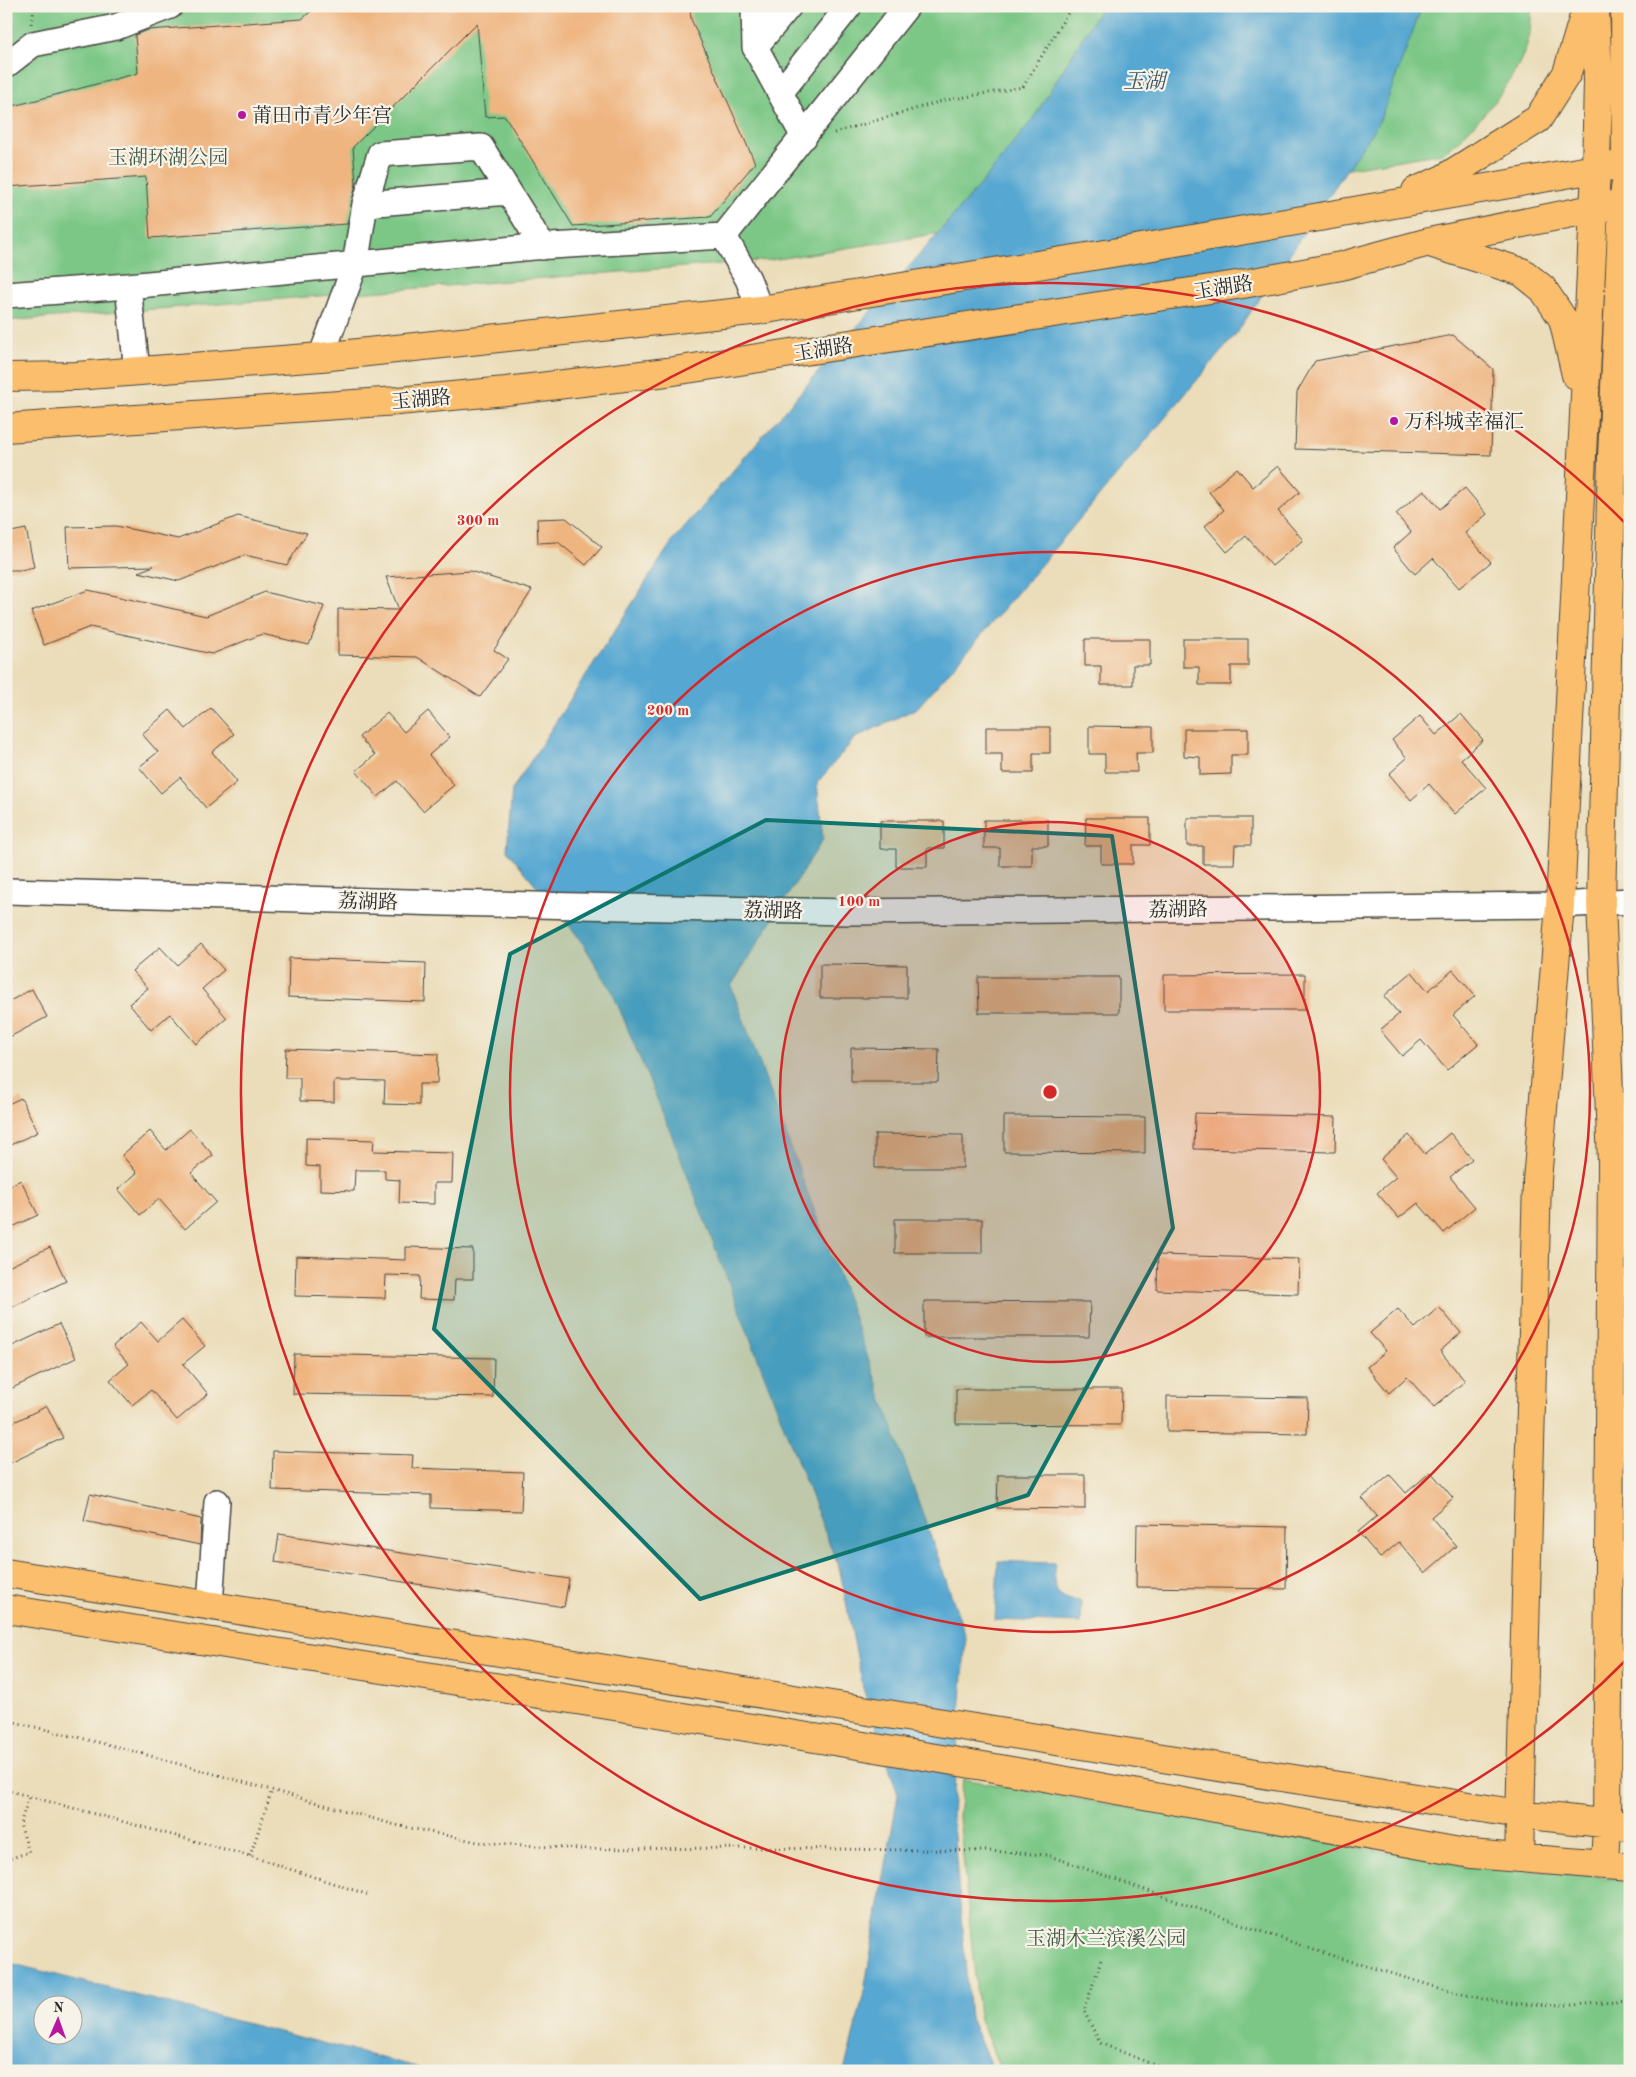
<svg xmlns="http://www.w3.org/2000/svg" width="1636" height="2077" font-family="'Old Standard TT','Noto Serif SC',serif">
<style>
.green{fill:#7bc786;stroke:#537958}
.water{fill:#57a7d1;stroke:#41697e;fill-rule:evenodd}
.building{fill:#efb581}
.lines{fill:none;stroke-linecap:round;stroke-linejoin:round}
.minor-casing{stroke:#484640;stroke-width:28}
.major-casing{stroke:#484640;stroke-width:30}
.path{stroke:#484640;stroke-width:3;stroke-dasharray:1 4;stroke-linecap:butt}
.minor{stroke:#fff;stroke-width:25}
.major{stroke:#fabe6d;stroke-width:28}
.marked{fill:#0f766e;fill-opacity:0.2;stroke:#0f766e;stroke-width:4;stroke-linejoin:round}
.ring{fill:none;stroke:#d62828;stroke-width:2.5}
.poi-dot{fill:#b5179e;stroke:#f7f3e8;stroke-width:2}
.labels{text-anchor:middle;stroke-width:4.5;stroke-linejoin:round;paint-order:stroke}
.poi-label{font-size:20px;fill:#2b2b2b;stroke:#f7f3e8;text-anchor:start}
.park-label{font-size:20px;fill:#435a46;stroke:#f7f3e8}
.street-label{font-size:20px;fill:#2b2b2b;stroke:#f7f3e8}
.water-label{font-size:21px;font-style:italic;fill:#3a5665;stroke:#f7f3e8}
.centre{fill:#d62828;stroke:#f7f3e8;stroke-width:2.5}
.ring-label{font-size:15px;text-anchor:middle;font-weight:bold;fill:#d62828;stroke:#f7f3e8;stroke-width:4.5;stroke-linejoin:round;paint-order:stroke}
</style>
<rect width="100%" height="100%" fill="#f7f3e8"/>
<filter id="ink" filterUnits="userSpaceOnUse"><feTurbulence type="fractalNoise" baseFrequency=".02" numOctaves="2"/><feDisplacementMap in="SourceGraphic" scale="10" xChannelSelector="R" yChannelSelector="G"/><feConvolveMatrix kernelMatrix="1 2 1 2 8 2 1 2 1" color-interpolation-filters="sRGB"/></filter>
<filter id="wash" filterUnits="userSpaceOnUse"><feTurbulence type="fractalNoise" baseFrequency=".0096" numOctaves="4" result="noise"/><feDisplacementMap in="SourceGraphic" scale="20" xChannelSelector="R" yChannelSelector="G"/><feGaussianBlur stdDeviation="1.12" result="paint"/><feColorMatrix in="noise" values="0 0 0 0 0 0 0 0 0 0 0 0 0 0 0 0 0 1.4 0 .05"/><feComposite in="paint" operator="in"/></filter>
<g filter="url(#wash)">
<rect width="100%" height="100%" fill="#ebddb9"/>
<path class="green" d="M6,6H1532C1531,15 1531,24 1530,33C1522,76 1477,126 1444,153L771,260L6,321Z
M963,1779L1463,1865L1630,1879V2071H1001L979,2017L959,1817Z"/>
<path class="water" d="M1102,6H1422L1380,120L1236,334L973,645L917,708L855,738L817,783L823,839L731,986L849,1304L966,1637L952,1814L970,2018L993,2071H844L863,1997L898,1795L863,1688L840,1571L669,1128L612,991L580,939L507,850L512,790L673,540L983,181L1033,119Z
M998,1561L1055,1563C1052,1586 1054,1600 1081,1601L1080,1623L995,1620Z
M6,1962L432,2071H6ZM42,2004H72V2034H42Z"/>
<g id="blocks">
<path class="building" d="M317,6H690L691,19L755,163L710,217L573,226L505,116L485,117L477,23L353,147L356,184L347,224L150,238L146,177L6,187V108L138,73L135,35L148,30L302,19Z
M1453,335L1493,369L1491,455L1295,449L1297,392L1315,361Z
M1278,466L1300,492L1278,511L1303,540L1272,566L1246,536L1227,552L1205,526L1224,510L1209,492L1237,468L1253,487Z
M1465,488L1487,514L1465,533L1491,562L1459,588L1433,558L1415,574L1393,548L1411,532L1396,514L1424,490L1440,509Z
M238,516L307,533L287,565L245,555L179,581L138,572L154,566L69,568L67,527L116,526L178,539Z
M566,518L602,547L586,565L558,542L538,543L537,519Z
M26,529L34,567L21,570H6V533Z
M470,571L532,590L494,650L508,659L480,697L417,657L338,655V609L399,610L386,577Z
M88,590L206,616L265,592L324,606L309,645L262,634L212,654L90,627L44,645L31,611Z
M1085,639H1150V665H1133V685H1101V666H1085Z
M1183,639H1248V666H1231V685H1199V667H1183Z
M211,708L234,734L212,752L237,782L206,808L180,777L161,793L139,767L158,752L142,734L170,710L186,729Z
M428,711L450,737L429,755L454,785L423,811L397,781L378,797L356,771L375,755L359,737L387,713L404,732Z
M1461,714L1483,740L1461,759L1486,788L1455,814L1429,784L1411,800L1389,774L1407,758L1392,740L1420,716L1436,735Z
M1089,726L1153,727V753H1136L1137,772H1105V754H1089Z
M986,727H1050V753H1033V773H1002V754H986Z
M1184,729H1248V755H1231V774L1200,775V757L1184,756Z
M1086,818H1150V845H1133V864H1101V846H1085Z
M1187,818H1251V845H1235L1234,864H1203V846H1187Z
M984,820H1048V846H1032V866H1000V848H984Z
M880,821H944V848H927V867H896V849H880Z
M201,944L224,970L202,989L227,1018L196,1044L170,1014L151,1030L129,1004L148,988L132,971L160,947L177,965Z
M289,958L426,963L425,1002L288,997Z
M820,964L907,965V998H820Z
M1453,970L1475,996L1453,1015L1478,1044L1447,1070L1421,1040L1402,1056L1380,1030L1399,1014L1384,996L1412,972L1428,991Z
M1305,974V1010H1164V975Z
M978,977H1119V1013H979Z
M32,989L47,1017L6,1039V1003Z
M851,1048L939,1049L938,1082H851Z
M286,1049L438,1054L437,1084H419V1105L384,1104L385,1081L352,1080V1081H334V1102L300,1101V1078H285Z
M21,1098L38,1132L6,1147V1105Z
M1195,1113L1336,1117L1335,1152L1194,1149Z
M1004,1116L1145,1117V1153L1004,1152Z
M190,1129L213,1155L191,1173L216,1202L185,1229L159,1199L140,1215L118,1189L137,1173L122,1155L150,1131L166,1150Z
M1450,1133L1472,1159L1450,1177L1475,1207L1444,1233L1418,1203L1399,1218L1377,1193L1396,1177L1381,1159L1409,1135L1425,1154Z
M875,1134L963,1135V1168H875Z
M306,1138L374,1140L373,1151L453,1153L452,1183H434V1204L399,1203L400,1180L385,1179V1170H355L354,1191L320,1190V1167L306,1166Z
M21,1180L38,1215L6,1230V1187Z
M895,1219H982V1253H895Z
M50,1247L66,1281L6,1310V1268Z
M406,1247L473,1249V1279H455L454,1300L419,1299L420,1276L386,1275L385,1298L295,1296L296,1256L406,1260Z
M1158,1255L1299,1259L1298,1294L1157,1290Z
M924,1301L1090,1302L1089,1337H924Z
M1439,1307L1461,1333L1440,1351L1465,1381L1434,1407L1407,1377L1389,1393L1367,1367L1386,1351L1370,1333L1398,1309L1415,1328Z
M182,1320L205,1346L183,1364L208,1394L177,1420L151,1390L132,1405L110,1380L129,1364L113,1346L141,1322L158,1341Z
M59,1324L76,1358L6,1391V1349Z
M294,1354L494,1358L493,1397L293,1394Z
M956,1389H1122L1121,1425L956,1424Z
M1167,1396L1308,1398L1307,1434L1167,1432Z
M47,1406L63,1438L6,1465V1426Z
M273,1451L413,1455L412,1468L523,1472L521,1511L431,1508V1495L272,1490Z
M1431,1472L1453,1498L1431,1517L1456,1546L1425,1573L1399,1542L1380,1558L1358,1532L1377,1516L1362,1498L1390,1475L1406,1493Z
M998,1475H1085V1509L997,1508Z
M90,1494L201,1519L200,1545L84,1521Z
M1137,1524L1287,1527L1286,1589L1136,1587Z
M279,1534L569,1579L564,1607L275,1562Z"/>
</g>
</g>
<g filter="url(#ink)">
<use href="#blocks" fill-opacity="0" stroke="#484640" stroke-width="1"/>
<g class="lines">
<g class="minor-casing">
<path id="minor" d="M754,6L755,47L804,137
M755,47L789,6
M6,65L33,44L116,27L170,6
M780,93L849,6
M365,204L508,192
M128,286L534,247L724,236
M6,295L128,286L137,371
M760,310L748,279L724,236L907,6
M321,357L355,265L365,204L380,154L481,147L543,247
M6,891L445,903L847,912L1560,905L1630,901
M210,1605L217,1502"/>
</g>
<g class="major-casing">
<path id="major" d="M1416,191L1443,179L1538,119L1567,73L1587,6
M1433,244L1522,272L1543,289L1563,319L1576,375
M6,377L76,376L321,357L760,310L1124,251L1612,166
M6,428L398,401L506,391L667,372L1243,284L1341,266L1429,242L1612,205
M6,1573L1294,1779L1520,1814L1630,1826
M6,1609L852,1744L989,1767L1471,1854L1630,1867
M1519,1858L1537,1181L1560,905L1596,170L1598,80L1595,6
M1605,1865L1607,1825L1612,1163L1601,903L1612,456L1623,202L1626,182L1625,6"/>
</g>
<path class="path" d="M926,7L945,6
M31,24L35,6
M6,29L15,33
M834,133L942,101L1023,87L1072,6
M6,1720L122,1748L396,1825L478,1842L581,1849L759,1848L989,1851L1047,1855L1314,1950L1449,1991L1483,1999L1518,2004L1572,2005L1630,2001
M6,1790L250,1856L369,1895
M250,1856L272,1790
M6,1860L29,1852L20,1824L29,1797
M1101,1960L1084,2011L1100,2043L1169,2071"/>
<use href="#minor" class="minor"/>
<use href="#major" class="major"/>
</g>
</g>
<path class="marked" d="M766,820L1112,836L1173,1228L1028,1495L700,1599L434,1329L510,954Z"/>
<circle cx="1050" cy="1092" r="270" fill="#d62828" fill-opacity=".12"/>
<g class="ring">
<circle cx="1050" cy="1092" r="270"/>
<circle cx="1050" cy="1092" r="540"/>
<path d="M1627 1659A809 809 0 1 1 1627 525"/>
</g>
<g class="poi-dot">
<circle cx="242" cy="115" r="5"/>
<circle cx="1394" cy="421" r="5"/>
</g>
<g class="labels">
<g class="poi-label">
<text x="252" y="122">莆田市青少年宫</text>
<text x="1404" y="428">万科城幸福汇</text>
</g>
<g class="park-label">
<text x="168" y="164">玉湖环湖公园</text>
<text x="1106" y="1945">玉湖木兰滨溪公园</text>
</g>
<g class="street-label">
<text transform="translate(1223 287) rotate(-9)" y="7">玉湖路</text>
<text transform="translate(823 349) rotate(-9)" y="7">玉湖路</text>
<text transform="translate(421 399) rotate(-5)" y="7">玉湖路</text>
<text transform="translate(368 901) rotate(2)" y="7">荔湖路</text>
<text transform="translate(1178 909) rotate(-1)" y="7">荔湖路</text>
<text transform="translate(773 910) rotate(1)" y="7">荔湖路</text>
</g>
<g class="water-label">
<text x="1144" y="88">玉湖</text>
</g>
</g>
<circle cx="1050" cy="1092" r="8" class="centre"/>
<g class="ring-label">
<text x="478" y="525">300 m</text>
<text x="668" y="715">200 m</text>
<text x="859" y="906">100 m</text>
</g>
<rect width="1636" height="2077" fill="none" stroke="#f7f3e8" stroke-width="25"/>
<g transform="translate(58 2020) rotate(2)"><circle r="24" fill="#f7f3e8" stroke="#a5a39c"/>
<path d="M0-4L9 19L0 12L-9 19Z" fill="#b5179e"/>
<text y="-8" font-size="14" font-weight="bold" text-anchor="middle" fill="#2b2b2b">N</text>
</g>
</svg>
